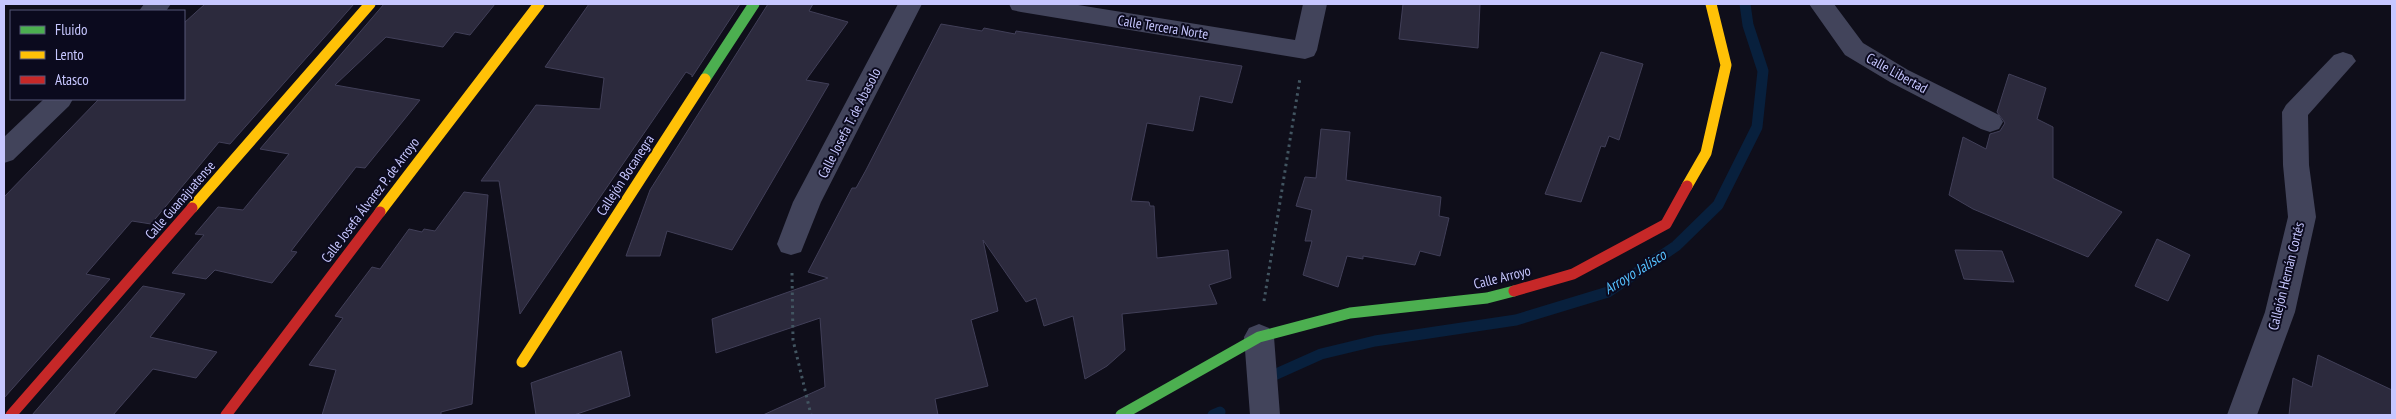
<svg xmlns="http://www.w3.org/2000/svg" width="2396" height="419" font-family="'PT Sans Narrow',sans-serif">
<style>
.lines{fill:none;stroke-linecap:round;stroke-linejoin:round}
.stream{stroke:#08203d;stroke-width:11}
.building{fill:#2c2a3d;stroke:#413f58}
.path{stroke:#425561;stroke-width:3;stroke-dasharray:2.5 4;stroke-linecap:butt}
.street{fill:#42445b;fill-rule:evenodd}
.fast{stroke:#4caf50;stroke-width:11}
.slow{stroke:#ffc107;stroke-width:11}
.jam{stroke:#c62828;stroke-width:11}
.labels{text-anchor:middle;stroke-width:4;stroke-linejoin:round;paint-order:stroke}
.street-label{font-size:14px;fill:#c7c7ff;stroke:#0b0a1e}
.water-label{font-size:15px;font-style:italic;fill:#55c2ff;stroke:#0b0a1e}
</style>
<rect width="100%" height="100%" fill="#0f0e1a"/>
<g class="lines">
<path class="stream" d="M1272,376L1321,354L1375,341L1516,320L1608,292L1676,246L1718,205L1757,127L1763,71L1748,25L1745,4
M1213,415L1220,412"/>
</g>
<path class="building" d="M205,4H354L230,144L219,142L151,224L132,221L86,274L110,279L4,398V197L99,99H184V23Z
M384,4H495L470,35L455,32L443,47L386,37L335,85L420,100L365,168L356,167L291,251L297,252L272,283L215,270L206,279L172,273L204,235L195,234L218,207L243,210L289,154L260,149Z
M589,4H740L692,77V75L686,72L520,314L499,181H481L536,105L600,109L604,78L545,67Z
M768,4H813L809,11L848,22L806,80L829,84L732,250L667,231L660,256H626L650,190Z
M1403,4H1480L1478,48L1399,39Z
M941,24L982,31L984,28L1015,34L1016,31L1242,66L1232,103L1200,96L1193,131L1147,123L1131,201L1149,202L1150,206H1154L1157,258L1228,250L1231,278L1209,285L1217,304L1122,314L1125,350L1107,366L1085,379L1073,316L1044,326L1036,298L1026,302L983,240L998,311L971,320L988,386L935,399L938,415H763L825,387L820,318L716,353L712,319L828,278L808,272L852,188H856L866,170Z
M1601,52L1643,64L1619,140L1609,136L1605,147L1601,146L1581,202L1545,194Z
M2009,74L2046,88L2037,119L2053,127V178L2122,212L2088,257L1973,209L1949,195L1963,137L1986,149L1990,134L2000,131L2005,123L1997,112Z
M1321,129L1350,132L1346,180L1441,197L1439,216L1449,218L1440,256L1420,251L1415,265L1363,256V259L1347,256L1338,287L1303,275L1312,241H1305L1312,210L1296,206L1305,177L1316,178Z
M464,192L488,195L472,404L441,412V415H322L336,370L309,365L343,318L335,316L372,267L380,269L409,229L422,232L424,229L435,231Z
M2157,239L2190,255L2168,301L2135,286Z
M1955,250L2002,251L2014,282L1964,279Z
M143,286L185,294L150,337L217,352L196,378L153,369L113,415H32Z
M621,351L630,396L574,415H536L531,383Z
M2318,355L2392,390V415H2289L2293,378L2312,387Z"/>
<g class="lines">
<path class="path" d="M792,273L793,340L811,415
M1264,301L1300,78"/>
<path class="street" d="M144,4H171L166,11H139Z
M898,4H922L821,202L801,252L791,255L781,252L777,244L793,202Z
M1009,4H1072L1295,40L1303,4H1327L1317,50L1314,56L1305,59L1021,12L1012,10Z
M1809,4H1834L1863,43L1908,70L1999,115L2003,122L1999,129L1990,132L1981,129L1890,82L1845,55Z
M2343,52L2352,55L2356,61L2308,115L2309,165L2316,217L2295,312L2257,415H2227L2265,312L2288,217L2283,165L2282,112L2286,105L2334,55Z
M44,99H73L69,106L13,160L4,163V137Z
M1259,324L1269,328L1274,337L1280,415H1250L1244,337L1249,328Z"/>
<path class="fast" d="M705,79L754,4
M1121,415L1259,337L1350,313L1487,298L1514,291"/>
<path class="slow" d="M1687,186L1706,153L1726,65L1711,4
M192,208L370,4
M380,212L539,4
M522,362L705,79"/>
<path class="jam" d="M1514,291L1573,274L1666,224L1687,186
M11,415L192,208
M226,415L380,212"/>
</g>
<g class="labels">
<g class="street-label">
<text transform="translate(1163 27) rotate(9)" y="5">Calle Tercera Norte</text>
<text transform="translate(1897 73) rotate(29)" y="5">Calle Libertad</text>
<text transform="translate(849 123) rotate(-63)" y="5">Calle Josefa T. de Abasolo</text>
<text transform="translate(625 175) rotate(-57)" y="5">Callejón Bocanegra</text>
<text transform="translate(180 200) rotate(-49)" y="5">Calle Guanajuatense</text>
<text transform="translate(370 200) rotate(-53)" y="5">Calle Josefa Álvarez P. de Arroyo</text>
<text transform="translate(2286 276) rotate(-76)" y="5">Callejón Hernán Cortés</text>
<text transform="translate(1502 277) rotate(-14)" y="5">Calle Arroyo</text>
</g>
<g class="water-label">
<text transform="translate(1635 272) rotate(-32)" y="5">Arroyo Jalisco</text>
</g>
</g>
<rect width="2396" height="419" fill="none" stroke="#c7c7ff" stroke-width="10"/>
<rect x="10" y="10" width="175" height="90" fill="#0b0a1e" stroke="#565678"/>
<rect x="20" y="26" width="25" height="8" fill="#4caf50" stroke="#565678"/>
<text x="55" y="35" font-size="15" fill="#c7c7ff">Fluido</text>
<rect x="20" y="51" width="25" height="8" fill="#ffc107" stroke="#565678"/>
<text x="55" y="60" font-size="15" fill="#c7c7ff">Lento</text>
<rect x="20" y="76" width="25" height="8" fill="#c62828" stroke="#565678"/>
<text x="55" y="85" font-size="15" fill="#c7c7ff">Atasco</text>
</svg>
